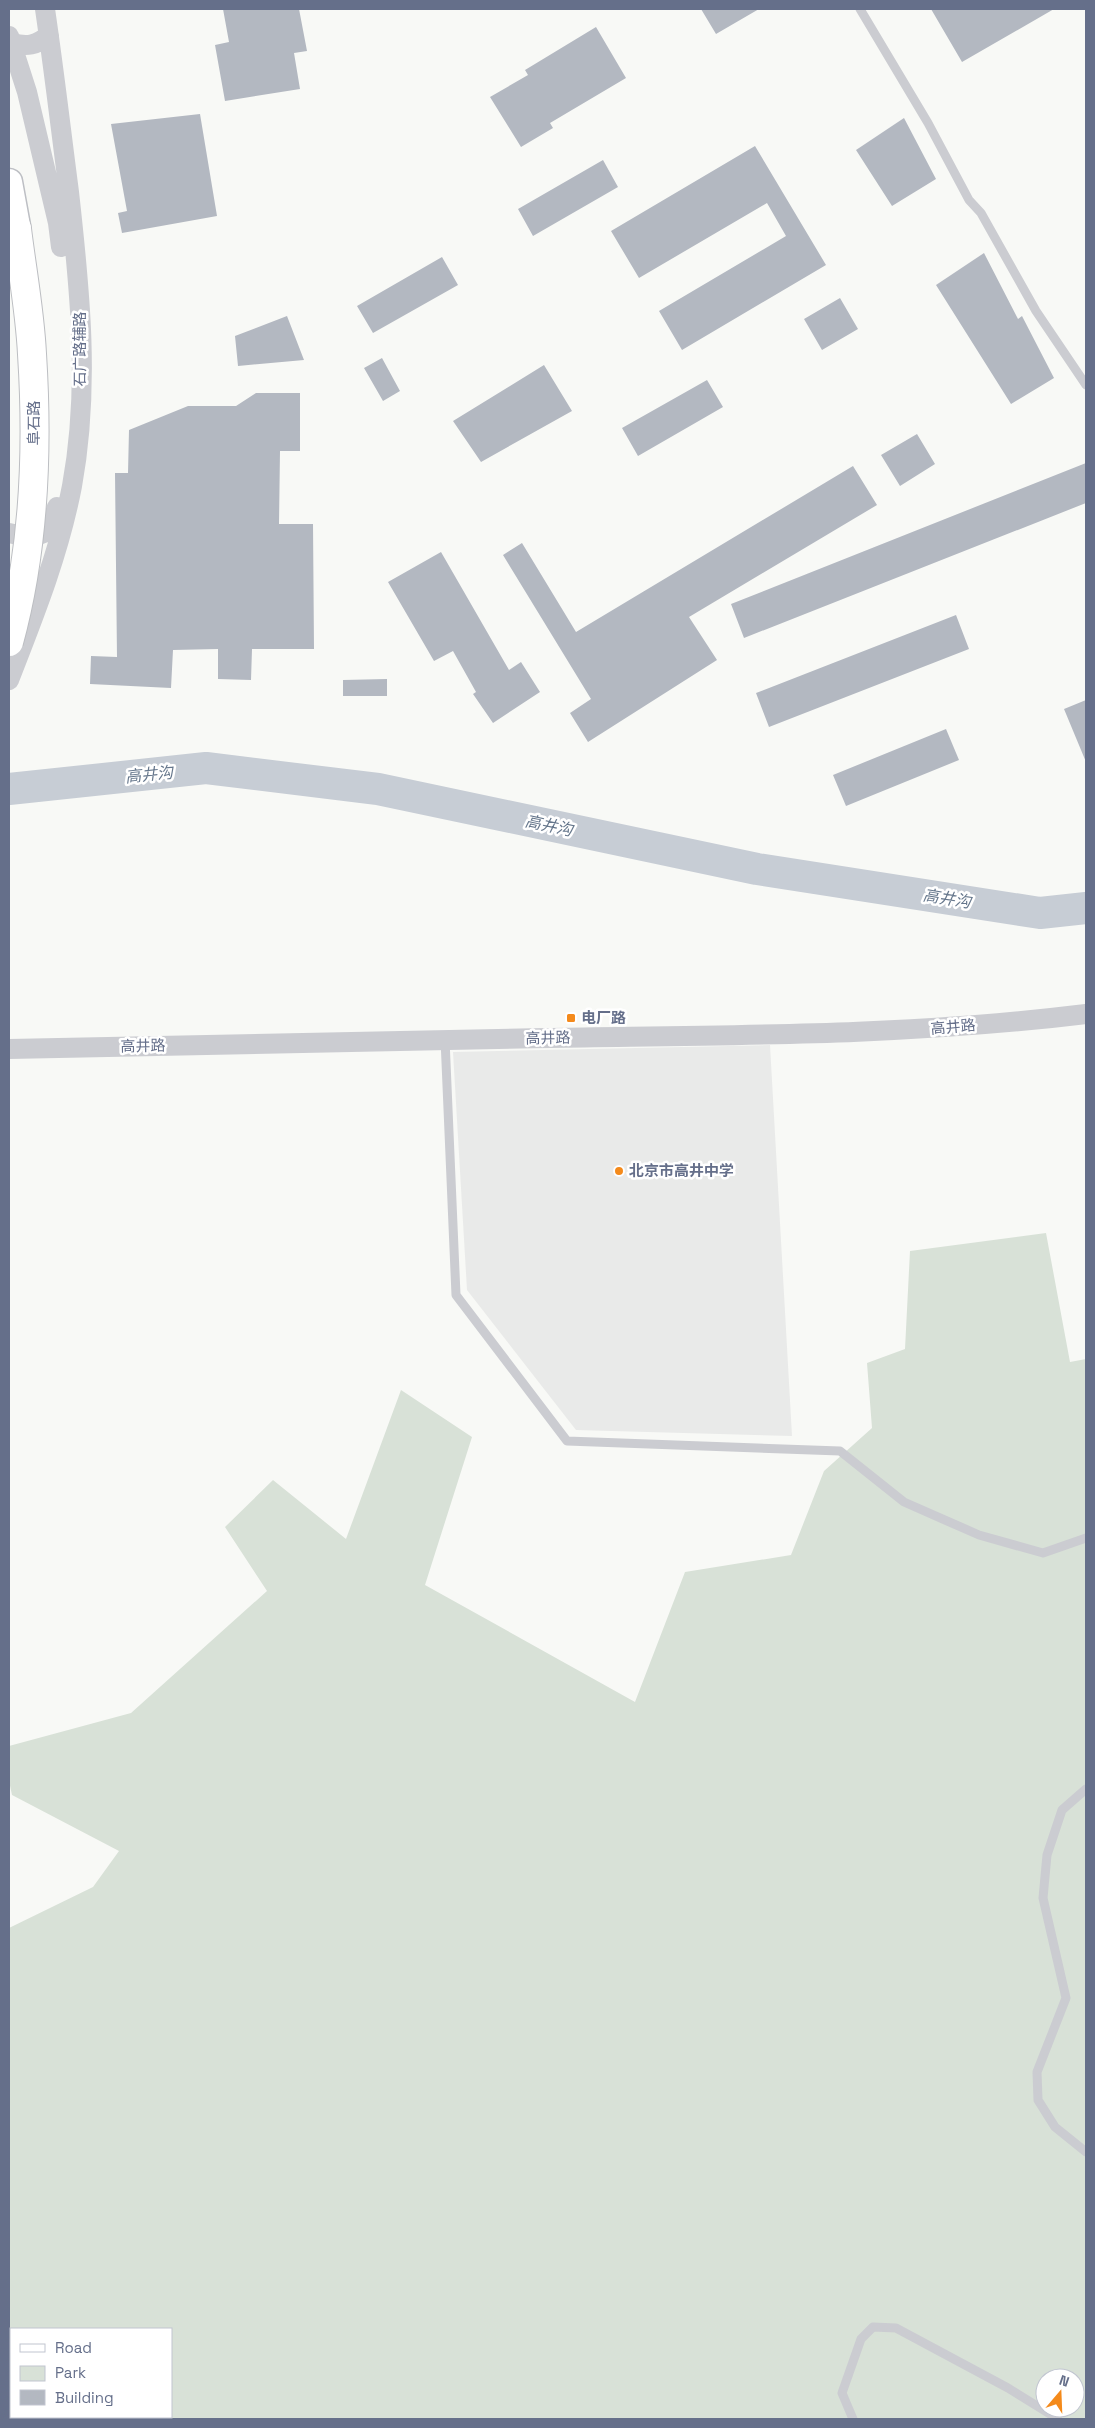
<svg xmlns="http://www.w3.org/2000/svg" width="1095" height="2428" font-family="'Space Grotesk','Noto Sans SC',sans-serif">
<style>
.built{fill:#e9eae9}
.green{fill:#d8e1d7;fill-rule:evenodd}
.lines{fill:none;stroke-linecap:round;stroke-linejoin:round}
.river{stroke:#c7cdd5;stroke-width:32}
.building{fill:#b3b8c1}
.primary-casing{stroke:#bdbfc4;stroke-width:29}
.trunk-casing{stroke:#bcbec2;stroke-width:30}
.service{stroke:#cbccd1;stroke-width:9}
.tertiary{stroke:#cbccd1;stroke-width:20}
.primary{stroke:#fff;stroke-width:26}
.trunk{stroke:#fff;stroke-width:28}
.trunk-bridge-casing{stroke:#bcbec2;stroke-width:30;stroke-linecap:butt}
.trunk-bridge{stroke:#fff;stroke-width:28}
.poi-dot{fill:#f48a1b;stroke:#fff;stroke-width:2}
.labels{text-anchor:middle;stroke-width:5;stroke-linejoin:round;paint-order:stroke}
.street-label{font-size:15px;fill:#656f8a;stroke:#fff}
.poi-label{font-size:15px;font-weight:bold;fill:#656f8a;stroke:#fff;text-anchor:start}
.water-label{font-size:16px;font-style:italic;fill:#66778c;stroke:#fff}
</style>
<rect width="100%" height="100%" fill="#f8f9f6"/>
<path class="built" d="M770,1045L792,1436L576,1430L467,1290L453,1052Z"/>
<path class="green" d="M1046,1233L1070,1362L1086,1359V2419H9V1928L93,1887L119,1851L12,1795L9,1781V1746L131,1713L267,1591L225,1527L273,1480L346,1539L401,1390L472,1437L425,1585L635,1702L685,1572L791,1555L824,1471L872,1428L867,1363L905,1349L910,1251ZM11,2329H171V2417H11ZM1045,2378H1075V2408H1045Z"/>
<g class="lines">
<path class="river" d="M9,789L206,768L378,789L757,869L1040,913L1086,908"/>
</g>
<path class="building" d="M223,9H299L307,51L294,53L300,89L225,101L215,45L229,42Z
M701,9H759L716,34Z
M931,9H1054L962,62Z
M596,27L626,78L550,123L553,128L521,147L490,97L528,75L525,70Z
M200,114L217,216L122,233L118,213L127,211L111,124Z
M904,118L936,179L892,206L856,150Z
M755,146L826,265L682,350L659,311L786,236L767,203L639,278L611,231Z
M603,160L618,187L533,236L518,209Z
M984,253L1018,319L1022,316L1054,378L1011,404L936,285Z
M442,257L458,285L373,333L357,306Z
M840,298L858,329L822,350L804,319Z
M287,316L304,360L238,366L235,336Z
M382,358L400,391L383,401L364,368Z
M544,365L572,411L481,462L453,421Z
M707,380L723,407L638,456L622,428Z
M256,393H300V451H280L279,524H313L314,649H252L251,680L218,679V649L173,650L171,688L90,684L91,656L117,657L115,473H128L129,430L188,406H236Z
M917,434L935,464L900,486L881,455Z
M1086,463V503L744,638L731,604Z
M853,466L877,505L689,617L717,660L588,742L570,713L591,699L503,555L522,543L576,632Z
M441,552L509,670L521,662L540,692L493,723L473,694L476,692L453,651L434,661L388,582Z
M956,615L969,649L769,727L756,693Z
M387,679V696H343V680Z
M1086,700V762L1064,709Z
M946,729L959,760L846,806L833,775Z"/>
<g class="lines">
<g class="primary-casing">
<path id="primary" d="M9,182L17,226"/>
</g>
<g class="trunk-casing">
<path id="trunk" d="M9,204L17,229"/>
</g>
<path class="service" d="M860,9L928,123L969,200L981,213L1036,311L1086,385
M445,1039L456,1295L567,1441L840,1451L904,1502L979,1535L1043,1553L1086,1538
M1086,1789L1062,1810L1047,1855L1043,1898L1066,1998L1037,2072L1038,2100L1055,2127L1086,2152
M853,2419L842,2393L861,2339L873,2327L896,2328L1008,2388L1058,2419"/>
<path class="tertiary" d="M9,36L27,92L58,223L61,247
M11,42C26,48 37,45 49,35
M9,533L31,538L49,531L57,507
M9,680C34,616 59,554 72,486C90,388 80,290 69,192C61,131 54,70 45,9
M9,1049C189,1045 370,1040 551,1038C730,1035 908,1036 1086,1014"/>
<use href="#primary" class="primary"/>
<use href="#trunk" class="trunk"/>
<g class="trunk-bridge-casing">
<path id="trunk-bridge" d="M9,642C34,551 38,447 32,354C30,312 22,270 17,229"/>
</g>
<use href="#trunk-bridge" class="trunk-bridge"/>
</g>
<g class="poi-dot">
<rect x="566" y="1013" width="10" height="10" rx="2.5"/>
<circle cx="619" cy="1171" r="5"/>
</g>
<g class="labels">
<g class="street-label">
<text transform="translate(80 349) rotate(-90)" y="5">石广路辅路</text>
<text transform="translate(34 423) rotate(-90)" y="5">阜石路</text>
<text transform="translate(953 1027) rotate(-5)" y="5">高井路</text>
<text transform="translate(548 1038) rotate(-1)" y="5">高井路</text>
<text transform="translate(143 1046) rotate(-1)" y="5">高井路</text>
</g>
<g class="poi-label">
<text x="581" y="1023">电厂路</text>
<text x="629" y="1176">北京市高井中学</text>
</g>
<g class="water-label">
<text transform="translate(149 774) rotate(-6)" y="6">高井沟</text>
<text transform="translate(549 825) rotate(12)" y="6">高井沟</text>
<text transform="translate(947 898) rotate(9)" y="6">高井沟</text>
</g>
</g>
<rect width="1095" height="2428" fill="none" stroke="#656f8a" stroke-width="20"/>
<rect x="10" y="2328" width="162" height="90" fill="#ffffff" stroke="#c1c5d0"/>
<rect x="20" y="2344" width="25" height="8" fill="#ffffff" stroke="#c1c5d0"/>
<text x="55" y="2353" font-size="15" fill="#656f8a">Road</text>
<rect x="20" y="2366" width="25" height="15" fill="#d8e1d7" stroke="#c1c5d0"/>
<text x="55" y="2378" font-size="15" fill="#656f8a">Park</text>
<rect x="20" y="2390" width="25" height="15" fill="#b3b8c1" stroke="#c1c5d0"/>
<text x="55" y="2403" font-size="15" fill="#656f8a">Building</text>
<g transform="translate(1060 2393) rotate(19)"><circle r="24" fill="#ffffff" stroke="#c1c5d0"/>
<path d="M0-4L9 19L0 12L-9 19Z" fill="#f48a1b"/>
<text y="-8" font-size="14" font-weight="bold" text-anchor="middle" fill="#656f8a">N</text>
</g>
</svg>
